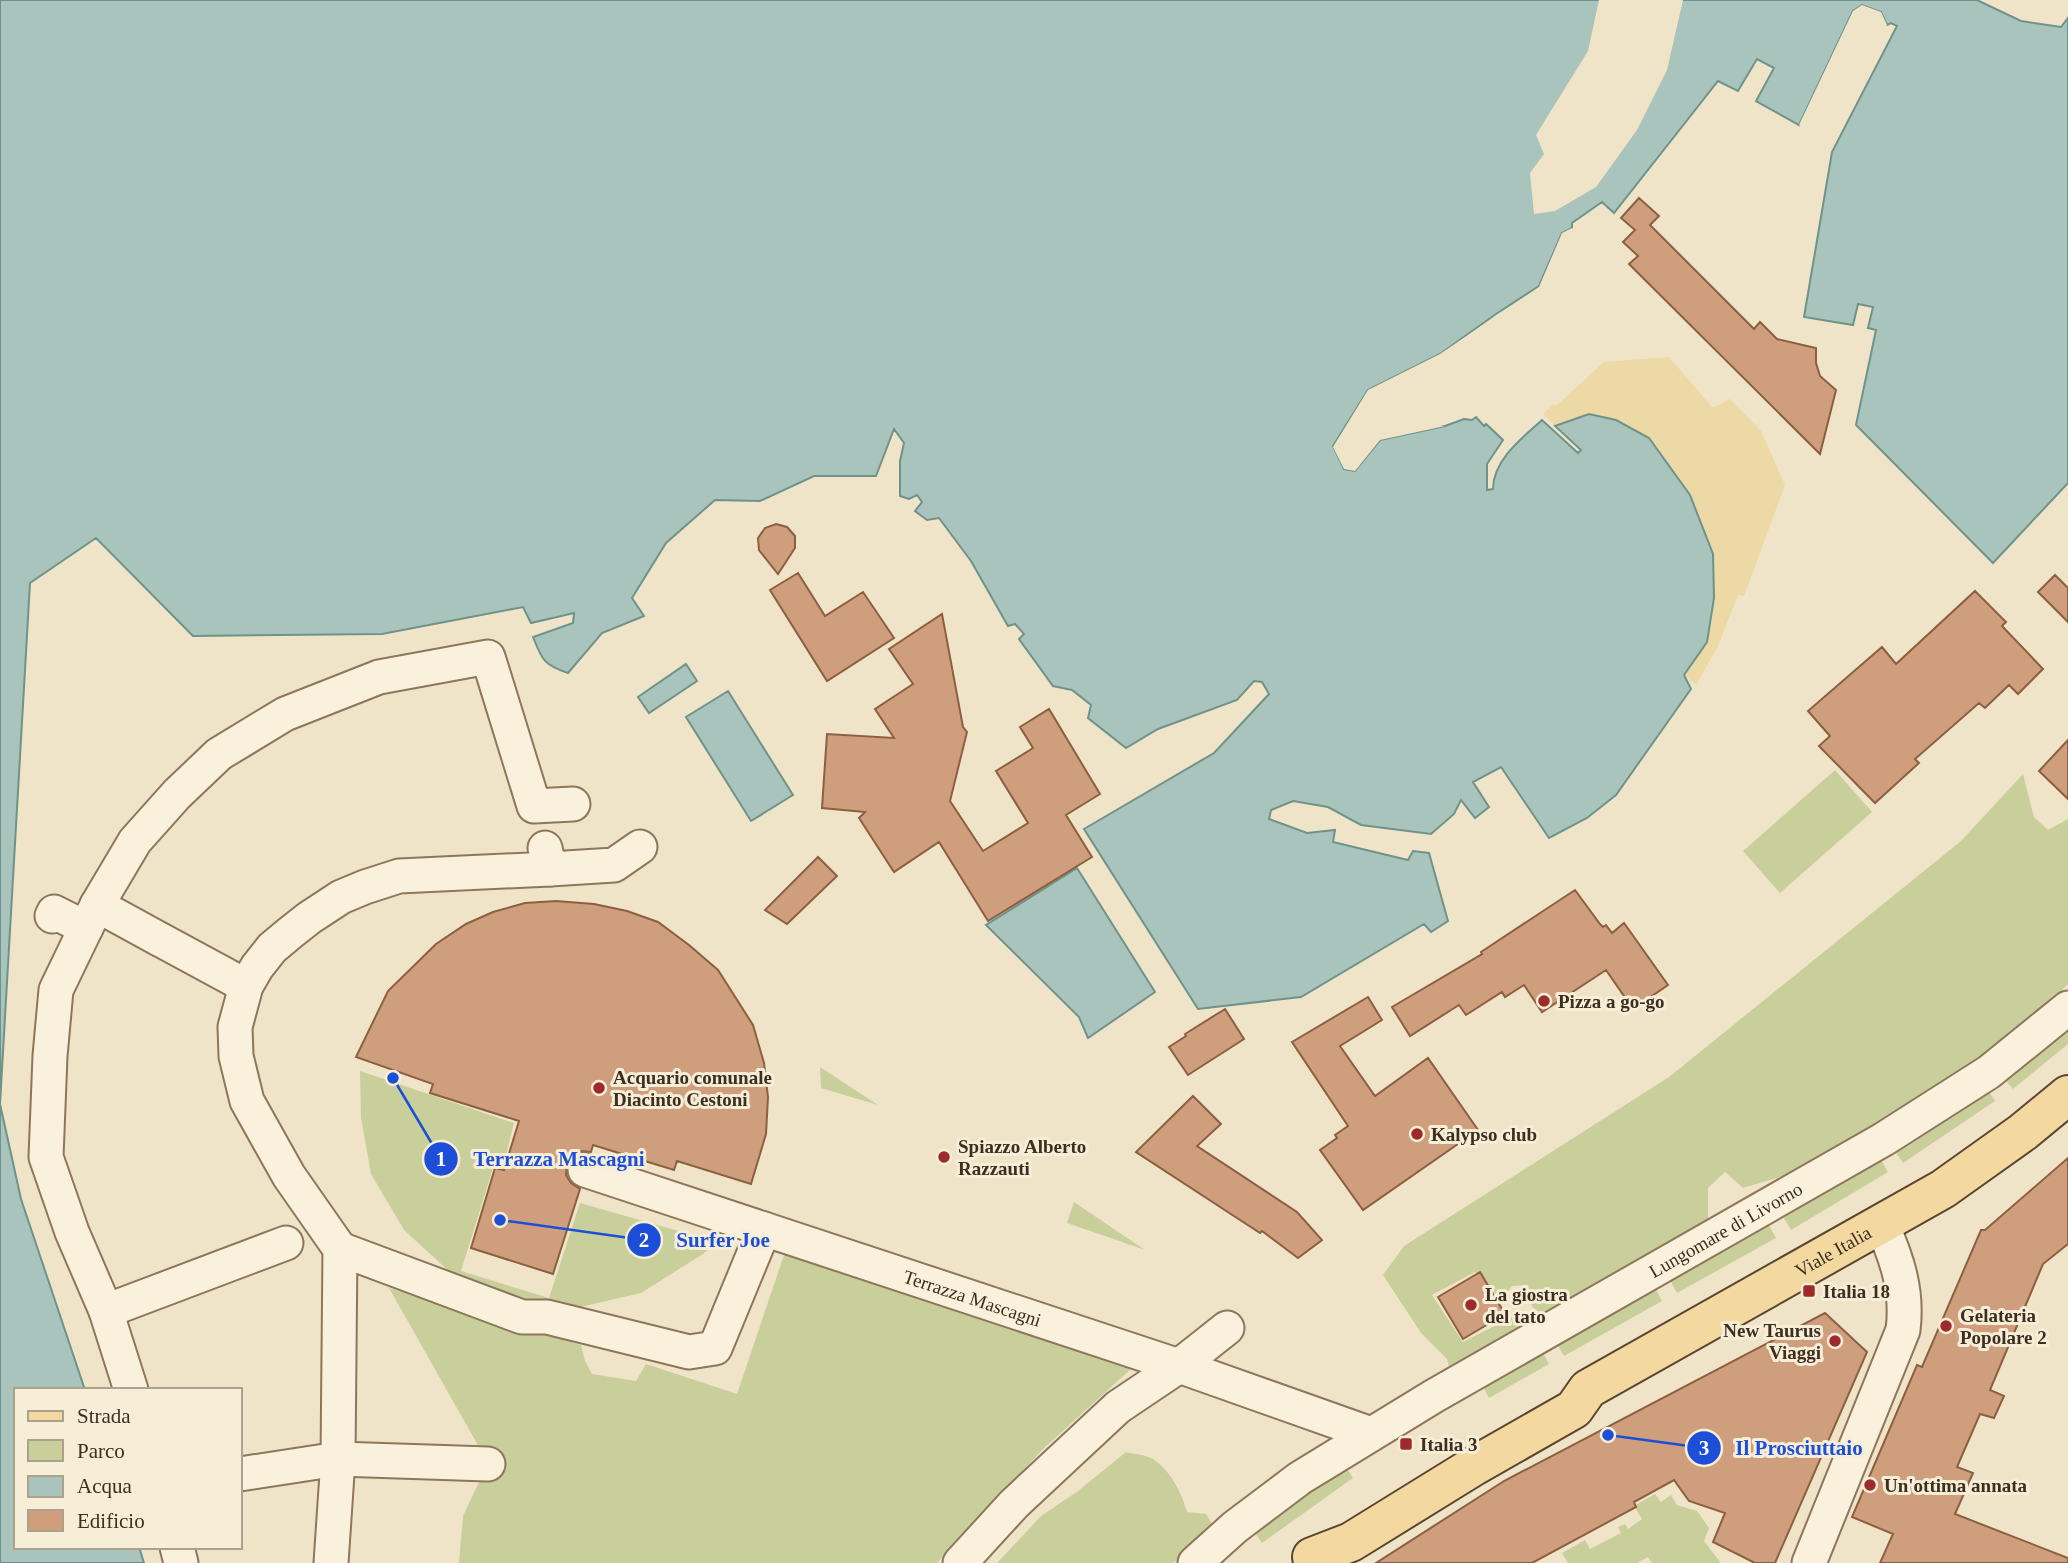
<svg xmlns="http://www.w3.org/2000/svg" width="2068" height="1563" font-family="Georgia,serif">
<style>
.green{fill:#c9cf9b}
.sand{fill:#ecd9a5}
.water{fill:#a9c4bc;stroke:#6f938a;stroke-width:2}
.pier{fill:#f0e4c8}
.building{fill:#cf9f7d;stroke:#8d5f41;stroke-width:2}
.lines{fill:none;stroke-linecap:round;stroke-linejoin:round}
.minor-casing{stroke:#8d765c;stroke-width:37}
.major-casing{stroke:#5b4430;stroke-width:42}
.minor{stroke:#faf1dc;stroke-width:33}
.major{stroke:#f3d9a0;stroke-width:38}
.poi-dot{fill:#9e2a2b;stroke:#f7eed8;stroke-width:2.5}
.labels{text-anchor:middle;stroke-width:6;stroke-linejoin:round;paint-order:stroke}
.poi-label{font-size:19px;font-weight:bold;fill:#3d2e20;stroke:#f7eed8;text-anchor:start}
.street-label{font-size:19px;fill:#3d2e20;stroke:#f7eed8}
.leader{fill:none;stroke:#1d4ed8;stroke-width:2.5}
.callout-dot{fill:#1d4ed8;stroke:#f7eed8;stroke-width:2.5}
.mark-label{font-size:21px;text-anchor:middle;font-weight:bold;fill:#fff}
.callout-label{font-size:21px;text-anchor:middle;font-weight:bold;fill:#1d4ed8;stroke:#f7eed8;stroke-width:6;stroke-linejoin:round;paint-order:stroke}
</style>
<rect width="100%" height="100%" fill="#f0e4c8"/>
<path class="green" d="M1835,770L1872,812L1780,893L1743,851Z
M2023,774L2034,817L2048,830L2068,819V984L2018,1036L1820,1165L1743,1188L1725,1172L1708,1188V1225L1545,1321L1532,1306L1528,1285L1512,1286L1502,1300L1475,1272L1432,1295L1463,1342L1520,1313L1535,1326L1451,1375L1447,1359L1421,1333L1383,1275L1404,1246L1669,1077L1961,841Z
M2068,1020V1044L2013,1089L2001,1075Z
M820,1067L878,1105L821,1088Z
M360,1071L514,1123L503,1167L494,1165L461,1271L549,1298L580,1203L717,1242L703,1254L641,1293L576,1308L511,1301L451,1273L404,1230L371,1174L361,1118Z
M1984,1084L1995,1101L1903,1163L1892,1147Z
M1878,1155L1888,1172L1791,1230L1781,1213Z
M1074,1202L1145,1250L1067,1223Z
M1766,1220L1776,1238L1677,1293L1667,1275Z
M784,1255L1132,1368L1042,1450L937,1563H459L463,1516L488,1463L389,1288L527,1330L563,1337L564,1340L581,1345L585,1361L592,1374L636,1381L646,1364L737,1394Z
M1653,1284L1662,1301L1564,1356L1554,1339Z
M1540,1348L1549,1364L1489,1398L1480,1381Z
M1126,1452C1135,1454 1146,1455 1153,1459C1170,1470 1182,1493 1187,1512L1206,1514L1212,1524L1201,1552L1172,1563H997L1041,1516L1078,1491Z
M1343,1463L1353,1478L1262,1543L1251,1527Z
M1655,1494L1661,1502L1671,1495L1677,1505L1697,1511L1709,1528L1704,1541L1721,1563H1652L1648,1557L1637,1563H1568L1562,1553L1585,1540L1590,1549L1621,1533L1618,1527L1625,1524L1628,1529L1642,1519L1634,1506Z"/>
<path class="sand" d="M1669,357L1713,408L1730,399L1761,431L1785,485L1744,596L1738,595L1717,648L1696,685L1684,675L1707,642L1714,598L1713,554L1690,495L1649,438L1589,414L1555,426L1543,414L1553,404L1556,406L1604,362Z"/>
<path class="water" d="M0,0H1977L2021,21L2061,27L2068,18V483L1993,563L1856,425L1876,330L1868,328L1873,307L1858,304L1853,325L1804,317L1832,152L1897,26L1891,23L1887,25L1881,12L1862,5L1853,11L1799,125L1756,101L1774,68L1757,59L1738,91L1718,81L1614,213L1602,202L1572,223V228L1562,233L1539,286L1496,314L1440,354L1368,390L1333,446L1344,469L1355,471L1380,440L1445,426L1464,419L1472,420L1476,417L1484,426L1486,424L1503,440L1487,464V490L1493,489C1493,460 1522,438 1542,420L1578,453L1581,450L1555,426L1589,414L1616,420L1649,438L1690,495L1713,554L1714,598L1707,642L1684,675L1691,689L1616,795L1587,818L1549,838L1501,767L1473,782L1489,807L1475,818L1461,800L1454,814L1431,834L1361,825L1328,807L1293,801L1271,810L1269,819L1307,833L1335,830L1333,842L1408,860L1413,851L1429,853L1448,921L1431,932L1424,924L1301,997L1198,1009L1084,829L1214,753L1269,694L1262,682L1254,681L1237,700L1158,729L1126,748L1088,718L1091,705L1072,690L1053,686L1019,639L1024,634L1015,624L1008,626L971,561L939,518L927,520L915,511L922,502L917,495L909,499L900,496V461L904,443L894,429L876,476H814L760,501L715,500L666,543L632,598L644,616L602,633L568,673C544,665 542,660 533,637L573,623L574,613L531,623L523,607L382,634L193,636L96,538L30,583L0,1104L21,1199L85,1390H16V1547H139L144,1563H0Z
M686,664L697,681L649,713L638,697Z
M728,691L793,795L751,821L686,717Z
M1077,868L1155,992L1088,1038L1079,1017L986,925Z"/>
<path class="pier" d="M1599,0H1683L1667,70L1637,130L1596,187L1555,211L1534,214L1530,173L1544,154L1536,135L1588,51Z
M1862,5L1881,12L1887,25L1885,27L1879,14L1872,12L1862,9L1856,14L1802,127L1799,125L1853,11Z
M1572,228L1575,231L1565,236L1542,289L1498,317L1442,357L1371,393L1337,447L1346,466L1353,467L1379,437L1427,426H1445L1380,440L1355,471L1344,469L1333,447L1368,390L1440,354L1539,287L1562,233Z"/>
<path class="building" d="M1639,198L1659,216L1650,225L1754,329L1760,322L1777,339L1816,348V363L1820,376L1836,390L1820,454L1629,264L1638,256L1623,242L1635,230L1621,218Z
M776,524L787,527L795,536V548L778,574L759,550L758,538L765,528Z
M798,573L825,616L863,592L894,638L827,681L770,590Z
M2055,575L2068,588V622L2038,592Z
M1975,591L2006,622L2002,626L2043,669L2018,694L2009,685L1985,708L1979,703L1915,759L1919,763L1875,803L1819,746L1830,736L1808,711L1882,647L1896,664Z
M942,614L963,727L967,732L950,801L983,851L1028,823L996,771L1033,748L1020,727L1049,709L1100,794L1066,815L1092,857L988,921L939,842L894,872L859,818L865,812L822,808L827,734L894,738L875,709L913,684L889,649Z
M2068,740V799L2039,771Z
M818,857L837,876L787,924L765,910Z
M1575,890L1600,924L1603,927L1606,925L1612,933L1624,923L1668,985L1633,1009L1606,970L1542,1012L1524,985L1505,997L1502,992L1466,1015L1459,1005L1410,1036L1392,1007L1482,954L1481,952Z
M556,901L594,904L627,911L658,922L689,945L718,970L753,1025L764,1063L768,1097L766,1134L751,1184L677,1161L674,1170L593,1145L591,1152L582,1151L573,1155L567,1163L566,1175L571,1183L580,1189L553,1274L471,1248L495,1168L504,1170L519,1121L430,1093L433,1084L356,1057L388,991L436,944L466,924L493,912L525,903Z
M1368,997L1382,1020L1340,1046L1375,1096L1428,1058L1478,1130L1363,1210L1320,1150L1337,1138L1335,1135L1348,1126L1292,1042Z
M1225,1009L1244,1039L1188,1075L1169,1047L1186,1036L1185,1034Z
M1193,1096L1221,1124L1197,1146L1297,1212L1322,1240L1298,1258L1262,1231L1260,1233L1136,1152Z
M2068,1158V1244L2043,1264L1990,1390L2004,1396L1994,1418L1980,1414L1957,1467L1973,1473L1955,1514L2068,1558V1563H1880L1893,1534L1852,1517L1917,1365L1922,1367L1981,1230H1985Z
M1480,1272L1505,1314L1463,1339L1438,1297Z
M1825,1313L1867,1352L1775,1563H1755L1713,1542L1725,1513L1689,1501L1674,1480L1634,1502L1636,1507L1532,1563H1376L1504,1481Z"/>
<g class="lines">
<g class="minor-casing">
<g id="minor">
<path d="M550,869L614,865L640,847"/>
<path d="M97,905L159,939"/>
<path d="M52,916L54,912L86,928"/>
<path d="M161,940L246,986"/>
<path id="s1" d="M585,1170L1179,1366L1371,1434"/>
<path d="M340,1249L522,1317H547L689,1352L715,1348L764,1229"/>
<path d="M106,1311L286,1243"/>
<path d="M131,1390L106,1311L72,1232L46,1157L50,1056L56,990L97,905L135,841L177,794L219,754L285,714L379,677L488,657L534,806L573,804"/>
<path d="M240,1474L338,1459L488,1464"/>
<path d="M177,1547L181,1563"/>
<path d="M331,1563L338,1459L340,1249L289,1176L247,1101L236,1056L235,1027L246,986L257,967L272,948L290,933L309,918L341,897L365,887L399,876L550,869L545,848"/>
<path d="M960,1563L1014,1504L1118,1407L1179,1366L1227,1328"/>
<path id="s2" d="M1195,1563L1235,1527L1300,1478L1434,1396L1884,1139L1989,1072L2068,1008"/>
<path d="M1809,1563L1903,1330C1908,1291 1897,1259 1882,1225"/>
</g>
</g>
<g class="major-casing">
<g id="major">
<path id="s3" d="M1312,1557L1351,1542L1474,1466L1574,1409L1588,1389L1943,1189L2023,1132L2068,1095"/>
</g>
</g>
<use href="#minor" class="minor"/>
<use href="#major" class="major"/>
</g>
<g class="poi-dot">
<circle cx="1544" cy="1001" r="7"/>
<circle cx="599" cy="1088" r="7"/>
<circle cx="1417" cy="1134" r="7"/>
<circle cx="944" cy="1157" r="7"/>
<rect x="1802" y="1284" width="14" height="14" rx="3.5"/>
<circle cx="1471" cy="1305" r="7"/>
<circle cx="1946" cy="1326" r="7"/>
<circle cx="1835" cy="1341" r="7"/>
<rect x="1399" y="1437" width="14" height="14" rx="3.5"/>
<circle cx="1870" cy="1485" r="7"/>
</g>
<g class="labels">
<g class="poi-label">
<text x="1558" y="1008">Pizza a go-go</text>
<text x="613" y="1084">Acquario comunale<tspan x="613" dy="22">Diacinto Cestoni</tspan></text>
<text x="1431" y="1141">Kalypso club</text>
<text x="958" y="1153">Spiazzo Alberto<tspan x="958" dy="22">Razzauti</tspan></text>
<text x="1823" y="1298">Italia 18</text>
<text x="1485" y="1301">La giostra<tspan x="1485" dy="22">del tato</tspan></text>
<text x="1960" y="1322">Gelateria<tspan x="1960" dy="22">Popolare 2</tspan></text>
<text x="1821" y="1337" text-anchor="end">New Taurus<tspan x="1821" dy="22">Viaggi</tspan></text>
<text x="1420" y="1451">Italia 3</text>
<text x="1884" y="1492">Un'ottima annata</text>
</g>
<g class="street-label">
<text dy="7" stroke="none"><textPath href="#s2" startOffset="628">Lungomare di Livorno</textPath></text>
<text dy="7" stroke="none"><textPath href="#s3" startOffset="607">Viale Italia</textPath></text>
<text dy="7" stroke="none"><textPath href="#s1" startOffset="408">Terrazza Mascagni</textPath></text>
</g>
</g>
<path class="leader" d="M393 1078L441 1159M500 1220L644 1240M1608 1435L1704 1448"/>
<g class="callout-dot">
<circle cx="393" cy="1078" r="7"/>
<circle cx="500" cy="1220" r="7"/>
<circle cx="1608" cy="1435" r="7"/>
<circle cx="441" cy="1159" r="18"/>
<circle cx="644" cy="1240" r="18"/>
<circle cx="1704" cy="1448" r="18"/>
</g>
<g class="mark-label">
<text x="441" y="1166">1</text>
<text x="644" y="1247">2</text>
<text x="1704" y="1455">3</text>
</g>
<g class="callout-label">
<text x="559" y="1166">Terrazza Mascagni</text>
<text x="723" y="1247">Surfer Joe</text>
<text x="1799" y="1455">Il Prosciuttaio</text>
</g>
<rect x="14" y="1388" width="228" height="161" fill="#f7eed8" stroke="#ada18e" stroke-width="2"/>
<rect x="28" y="1411" width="35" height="10" fill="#f3d9a0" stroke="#ada18e" stroke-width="2"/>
<text x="77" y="1423" font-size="21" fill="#3d2e20">Strada</text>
<rect x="28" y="1440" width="35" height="21" fill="#c9cf9b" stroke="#ada18e" stroke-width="2"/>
<text x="77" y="1458" font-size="21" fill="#3d2e20">Parco</text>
<rect x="28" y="1476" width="35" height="21" fill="#a9c4bc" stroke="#ada18e" stroke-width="2"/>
<text x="77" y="1493" font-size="21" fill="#3d2e20">Acqua</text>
<rect x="28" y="1510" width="35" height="21" fill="#cf9f7d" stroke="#ada18e" stroke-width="2"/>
<text x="77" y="1528" font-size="21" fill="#3d2e20">Edificio</text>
</svg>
